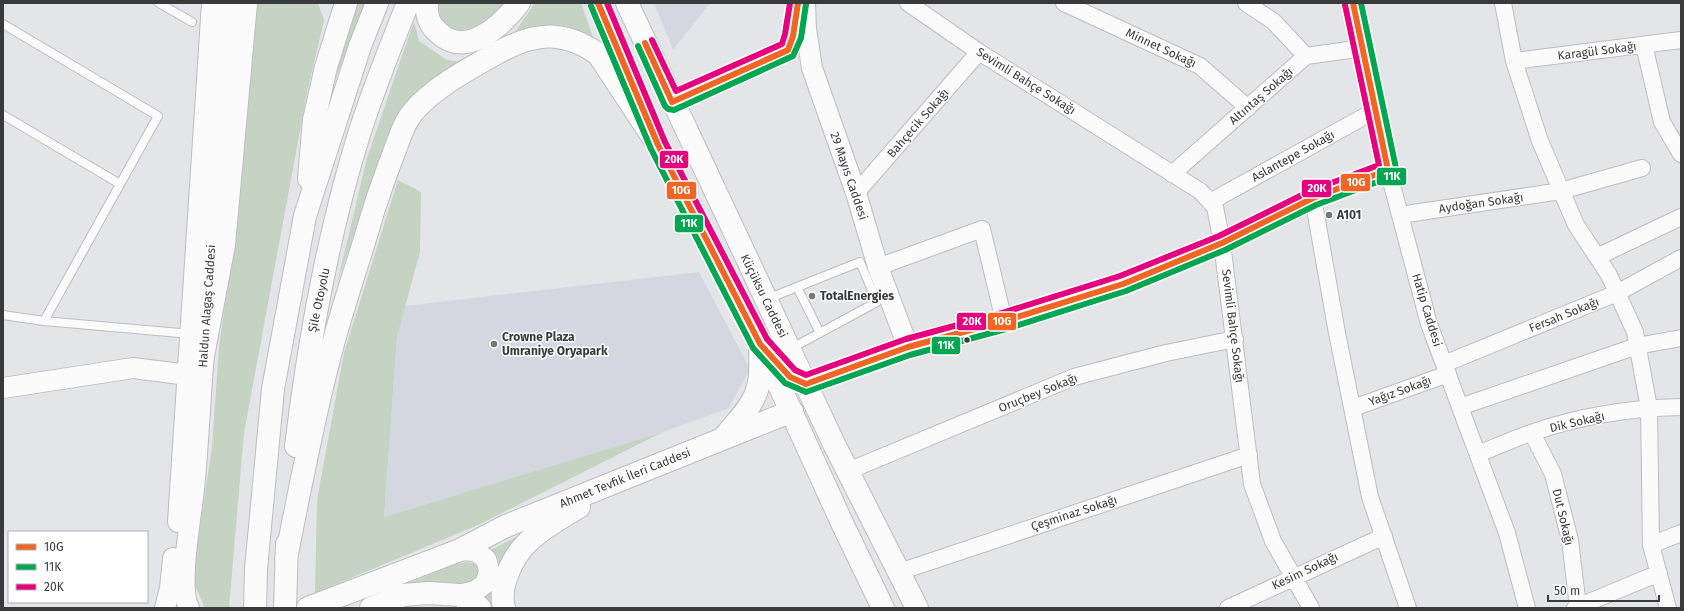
<svg xmlns="http://www.w3.org/2000/svg" width="1684" height="611" font-family="'Fira Sans',sans-serif">
<style>
.built{fill:#d5d7e0}
.green{fill:#c5d3c3}
.lines{fill:none;stroke-linecap:round;stroke-linejoin:round}
.service-casing{stroke:#bcbdbf;stroke-width:10}
.minor-casing{stroke:#bcbdbf;stroke-width:18}
.tertiary-casing{stroke:#bcbdbf;stroke-width:22}
.secondary-casing{stroke:#bcbdbf;stroke-width:24}
.primary-casing{stroke:#bcbdbf;stroke-width:24}
.trunk-casing{stroke:#bcbdbf;stroke-width:24}
.service{stroke:#fbfbfc;stroke-width:8}
.minor{stroke:#fbfbfc;stroke-width:16}
.tertiary{stroke:#fbfbfc;stroke-width:20}
.secondary{stroke:#fbfbfc;stroke-width:22}
.primary{stroke:#fbfbfc;stroke-width:22}
.trunk{stroke:#fbfbfc;stroke-width:22}
.bus-1-casing{stroke:#fff;stroke-width:9}
.bus-2-casing{stroke:#fff;stroke-width:9}
.bus-3-casing{stroke:#fff;stroke-width:9}
.bus-1{stroke:#f26522;stroke-width:6}
.bus-2{stroke:#00a651;stroke-width:6}
.bus-3{stroke:#e5007d;stroke-width:6}
.poi-dot{fill:#757678;stroke:#fff;stroke-width:1.5}
.bus-dot{fill:#393a3c;stroke:#fff;stroke-width:1.5}
.labels{text-anchor:middle;stroke-width:3;stroke-linejoin:round;paint-order:stroke}
.street-label{font-size:12px;fill:#393a3c;stroke:#fff}
.poi-label{font-size:12px;font-weight:bold;fill:#393a3c;stroke:#fff;text-anchor:start}
.line-badge{stroke:#fff;stroke-width:1.5}
.badge-label{font-size:11px;text-anchor:middle;font-weight:bold;fill:#fff}
</style>
<rect width="100%" height="100%" fill="#e4e5e8"/>
<path class="built" d="M654,3H710L673,50Z
M699,272L750,369L729,408L663,432L384,517L397,337L405,306Z"/>
<path class="green" d="M255,3H318L324,20L307,93L244,433L229,608H205L192,579L212,447L219,347L236,223Z
M354,3H365L334,83L353,10Z
M437,3H513L498,21L456,35L440,18Z
M535,3H581L595,43L510,39Z
M414,21L419,41L447,60L468,63L423,89L391,128L337,284L367,158Z
M398,180L421,192L420,252L397,337L384,517L663,432L478,525L315,593L317,500L344,353Z
M528,531L495,608H488L482,601C493,587 498,576 498,558L491,550Z
M467,562L478,565L481,574L473,584L397,588L455,564Z"/>
<g class="lines">
<g class="service-casing">
<path id="service" d="M159,3L192,22
M3,24L158,116L44,321
M3,115L120,184
M797,287L820,333
M767,299L860,262L877,302L790,349
M3,315L44,321L191,334"/>
</g>
<g class="minor-casing">
<path id="minor" d="M908,3L979,52L1200,191L1215,207L1222,243L1252,484L1273,541L1311,608
M1064,3L1200,66L1248,108
M1246,3L1273,21L1306,56
M1353,3L1388,170L1429,324L1507,533L1527,608
M1503,3L1514,61L1540,141L1576,225L1609,275L1635,332L1649,408L1651,545L1681,533
M1644,45L1662,122L1681,154
M1514,61L1681,40
M1172,174L1306,56L1363,48
M856,193L979,52
M1313,198L1337,333L1370,497L1408,608
M1210,202L1376,110
M1400,215L1561,191L1642,168
M1597,257L1681,217
M878,267L982,229L1004,321
M908,347L1004,321L1123,284L1222,243L1313,198L1388,170
M1444,364L1617,293L1681,258
M1460,407L1637,346L1681,338
M1353,408L1448,374
M1532,433L1553,474L1570,540L1578,607
M1478,454C1496,447 1513,439 1531,433C1579,416 1631,408 1681,407
M848,471L1074,377L1166,353L1235,339
M1651,545L1668,608
M899,572L1249,455
M1228,608L1384,536
M1575,608L1659,573"/>
</g>
<g class="tertiary-casing">
<path id="tertiary" d="M805,3L806,29L812,68L856,193L878,267L908,347L806,384
M672,102L788,50
M208,286L228,3
M3,388L133,368L188,375
M178,522L212,3
M459,595L475,591L486,583L489,570L486,559L475,551L460,550
M165,608L170,588L173,558
M189,608C177,586 193,508 195,479C199,433 201,386 205,340"/>
</g>
<g class="secondary-casing">
<path id="secondary" d="M725,436C736,423 750,409 756,393C762,378 760,360 760,344
M308,608L460,550L506,526L792,411
M371,608L403,595L429,593L459,595L475,604L480,608
M504,608C498,587 513,556 528,542C542,528 562,517 579,507"/>
</g>
<g class="primary-casing">
<path id="primary" d="M598,3L658,145L753,328L843,525L883,608
M627,3L834,444L917,608"/>
</g>
<g class="trunk-casing">
<path id="trunk" d="M427,3C426,16 429,25 439,33C466,59 502,25 519,3
M309,179L314,120L326,67L346,3
M203,356L224,245L246,3
M296,446C309,340 328,233 360,131C374,88 391,45 408,3
M286,559C299,492 312,425 329,359C340,315 355,272 368,229C375,204 384,179 393,155C399,140 403,124 413,112C433,88 470,68 497,53C533,33 562,29 598,54L658,145
M255,608L256,569L273,389L305,216L360,46L377,3
M285,608L287,544"/>
</g>
<use href="#service" class="service"/>
<use href="#minor" class="minor"/>
<use href="#tertiary" class="tertiary"/>
<use href="#secondary" class="secondary"/>
<use href="#primary" class="primary"/>
<use href="#trunk" class="trunk"/>
<g class="bus-1-casing">
<path id="bus-1" d="M598,3L658,145L760,344L790,377L806,384L908,347L1004,321L1123,284L1222,243L1313,198L1388,170L1353,3
M645,43L672,102L788,50
M788,50L793,36L798,3"/>
</g>
<g class="bus-2-casing">
<path id="bus-2" d="M591,6L651,149L753,348L785,383L806,392L910,355L1006,329L1126,291L1225,250L1316,205L1393,176L1396,168L1361,3
M638,46L665,106L668,109L674,110L793,56L801,38L806,4"/>
</g>
<g class="bus-3-casing">
<path id="bus-3" d="M607,3L665,142L767,339L795,370L806,375L906,339L1002,313L1120,276L1219,236L1310,191L1379,165L1345,5
M652,40L676,91L782,44L785,34L790,3"/>
</g>
<use href="#bus-1" class="bus-1"/>
<use href="#bus-2" class="bus-2"/>
<use href="#bus-3" class="bus-3"/>
</g>
<g class="poi-dot">
<circle cx="1329" cy="215" r="4"/>
<circle cx="812" cy="296" r="4"/>
<circle cx="494" cy="344" r="4"/>
</g>
<circle class="bus-dot" cx="967" cy="340" r="3.5"/>
<g class="labels">
<g class="street-label">
<text transform="translate(1161 48) rotate(25)" y="4">Minnet Sokağı</text>
<text transform="translate(1597 51) rotate(-7)" y="4">Karagül Sokağı</text>
<text transform="translate(1026 81) rotate(32)" y="4">Sevimli Bahçe Sokağı</text>
<text transform="translate(1261 96) rotate(-41)" y="4">Altıntaş Sokağı</text>
<text transform="translate(918 123) rotate(-49)" y="4">Bahçecik Sokağı</text>
<text transform="translate(1293 156) rotate(-29)" y="4">Aslantepe Sokağı</text>
<text transform="translate(849 176) rotate(71)" y="4">29 Mayıs Caddesi</text>
<text transform="translate(1481 203) rotate(-8)" y="4">Aydoğan Sokağı</text>
<text transform="translate(764 296) rotate(64)" y="4">Küçüksu Caddesi</text>
<text transform="translate(319 300) rotate(-78)" y="4">Şile Otoyolu</text>
<text transform="translate(207 306) rotate(-86)" y="4">Haldun Alagaş Caddesi</text>
<text transform="translate(1427 310) rotate(73)" y="4">Hatip Caddesi</text>
<text transform="translate(1564 315) rotate(-22)" y="4">Fersah Sokağı</text>
<text transform="translate(1233 326) rotate(83)" y="4">Sevimli Bahçe Sokağı</text>
<text transform="translate(1400 391) rotate(-20)" y="4">Yağız Sokağı</text>
<text transform="translate(1038 393) rotate(-22)" y="4">Oruçbey Sokağı</text>
<text transform="translate(1577 422) rotate(-13)" y="4">Dik Sokağı</text>
<text transform="translate(625 478) rotate(-22)" y="4">Ahmet Tevfik İleri Caddesi</text>
<text transform="translate(1074 513) rotate(-18)" y="4">Çeşminaz Sokağı</text>
<text transform="translate(1563 517) rotate(77)" y="4">Dut Sokağı</text>
<text transform="translate(1305 571) rotate(-25)" y="4">Kesim Sokağı</text>
</g>
<g class="poi-label">
<text x="1337" y="219">A101</text>
<text x="820" y="300">TotalEnergies</text>
<text x="502" y="341">Crowne Plaza<tspan x="502" dy="14">Umraniye Oryapark</tspan></text>
</g>
</g>
<g class="line-badge">
<rect x="659" y="150" width="30" height="19" rx="4" fill="#e5007d"/>
<rect x="1376" y="167" width="31" height="19" rx="4" fill="#00a651"/>
<rect x="1340" y="173" width="31" height="19" rx="4" fill="#f26522"/>
<rect x="1301" y="179" width="31" height="19" rx="4" fill="#e5007d"/>
<rect x="666" y="181" width="31" height="19" rx="4" fill="#f26522"/>
<rect x="674" y="214" width="30" height="19" rx="4" fill="#00a651"/>
<rect x="956" y="312" width="31" height="19" rx="4" fill="#e5007d"/>
<rect x="987" y="312" width="30" height="19" rx="4" fill="#f26522"/>
<rect x="931" y="336" width="30" height="19" rx="4" fill="#00a651"/>
</g>
<g class="badge-label">
<text x="674" y="163">20K</text>
<text x="1392" y="180">11K</text>
<text x="1356" y="186">10G</text>
<text x="1317" y="192">20K</text>
<text x="681" y="194">10G</text>
<text x="689" y="227">11K</text>
<text x="972" y="325">20K</text>
<text x="1002" y="325">10G</text>
<text x="946" y="349">11K</text>
</g>
<rect width="1684" height="611" fill="none" stroke="#393a3c" stroke-width="8"/>
<rect x="8" y="531" width="140" height="72" fill="#ffffff" stroke="#b0b0b1"/>
<rect x="16" y="544" width="20" height="6" fill="#f26522" stroke="#b0b0b1"/>
<text x="44" y="551" font-size="12" fill="#393a3c">10G</text>
<rect x="16" y="564" width="20" height="6" fill="#00a651" stroke="#b0b0b1"/>
<text x="44" y="571" font-size="12" fill="#393a3c">11K</text>
<rect x="16" y="584" width="20" height="6" fill="#e5007d" stroke="#b0b0b1"/>
<text x="44" y="591" font-size="12" fill="#393a3c">20K</text>
<path d="M1548 595v6h111v-6" fill="none" stroke="#393a3c" stroke-width="2"/>
<text x="1554" y="595" font-size="12" fill="#393a3c" stroke="#ffffff" stroke-width="3" paint-order="stroke">50 m</text>
</svg>
